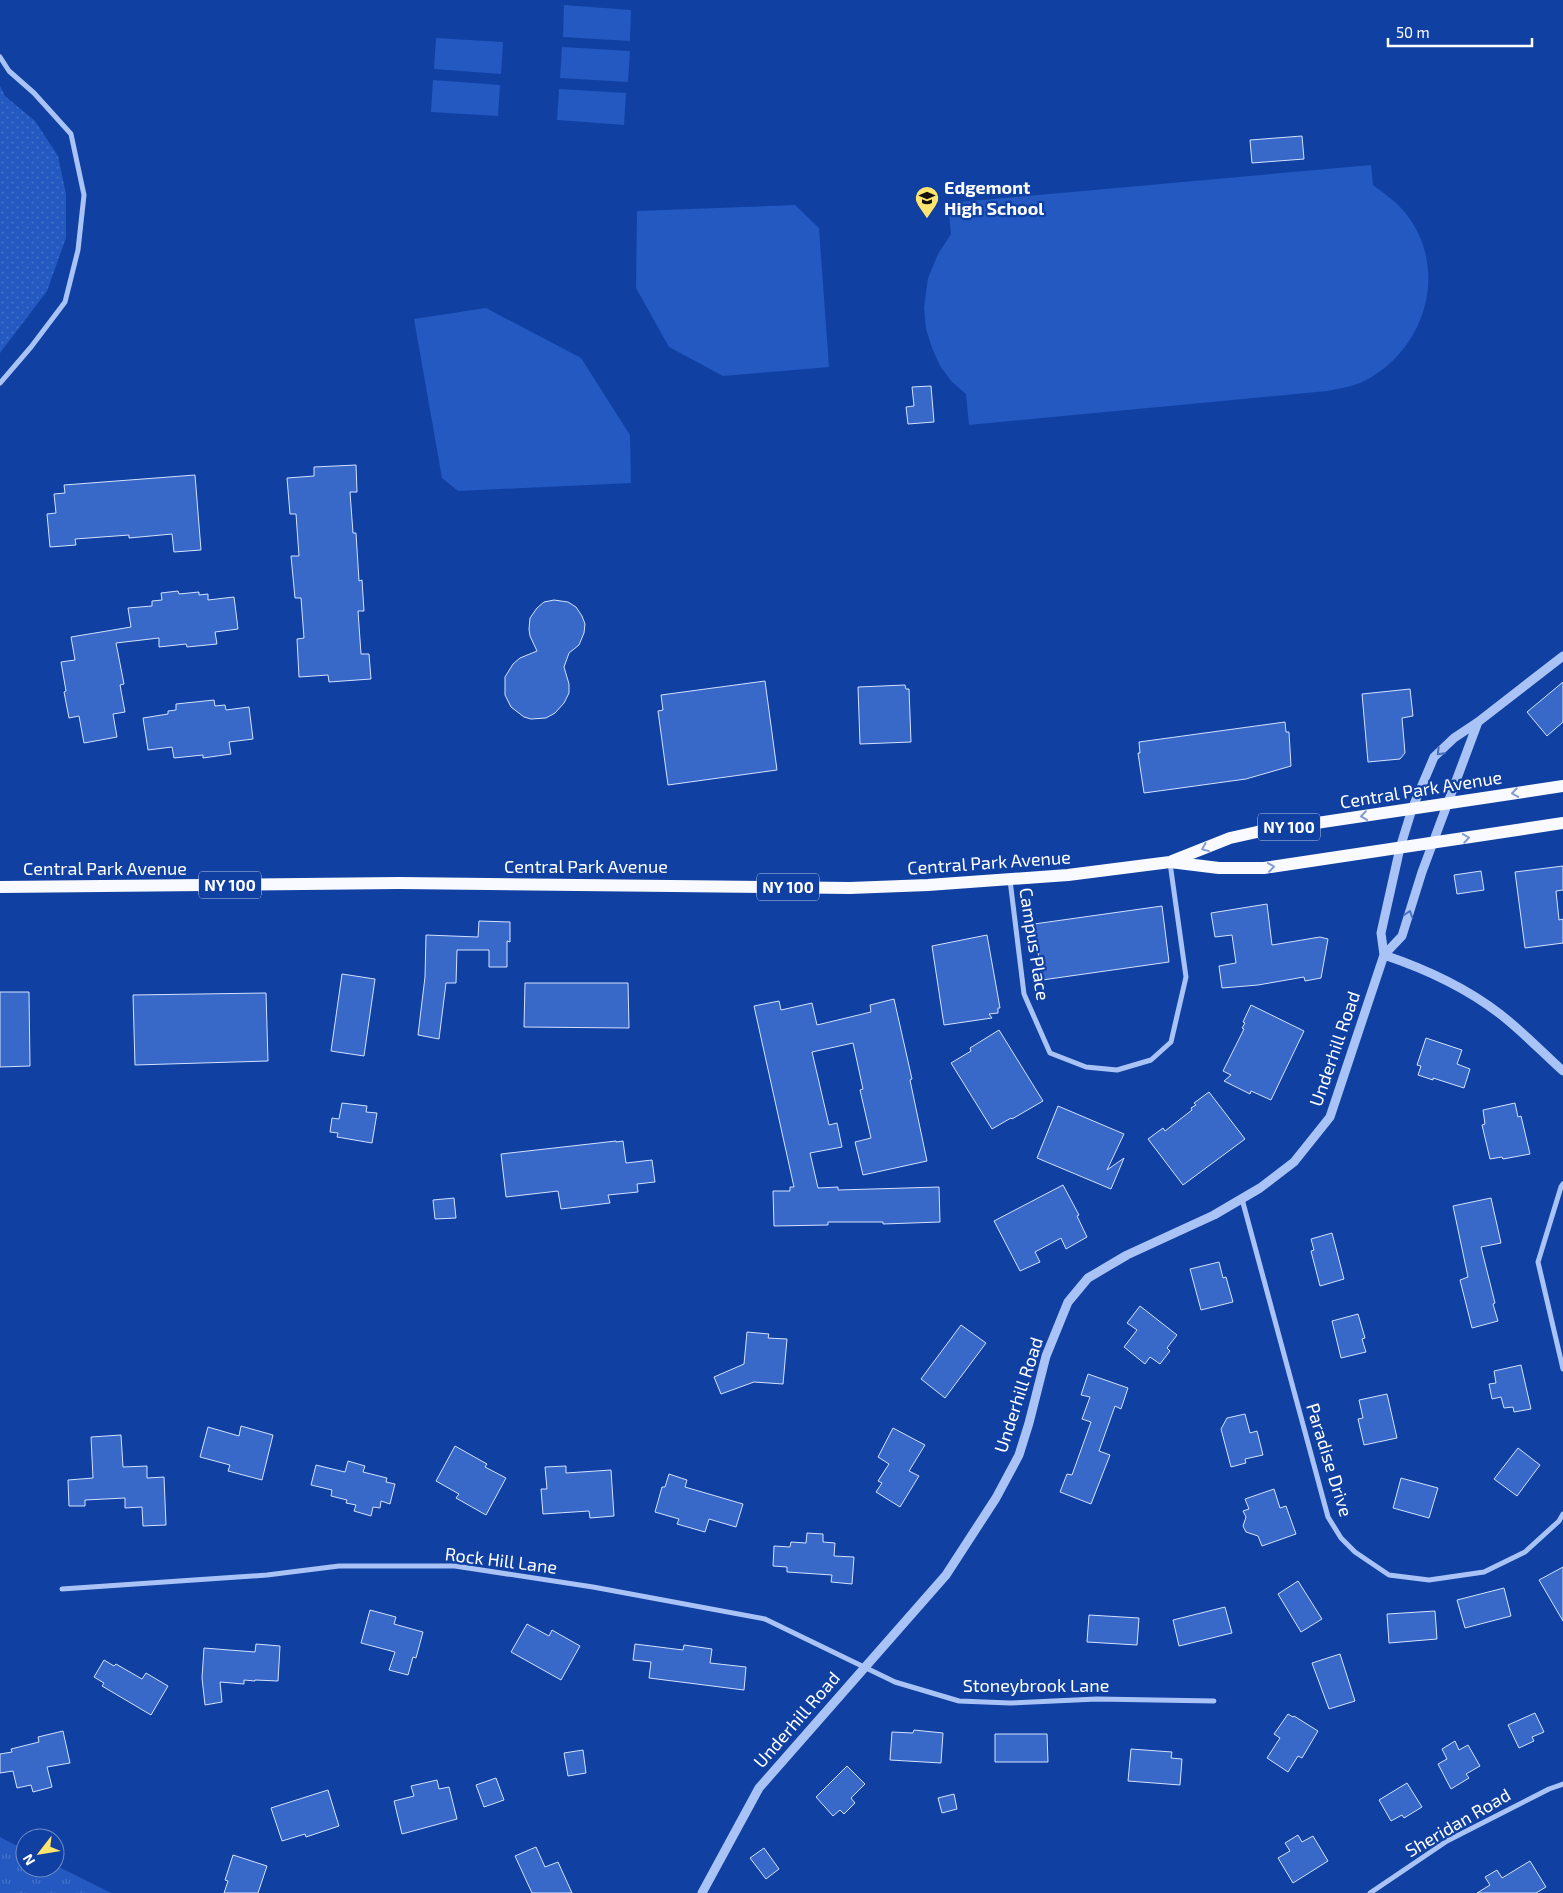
<svg xmlns="http://www.w3.org/2000/svg" width="1563" height="1893" font-family="'Exo 2',sans-serif">
<style>
.grass{fill:url(#grass-tufts)}
.park{fill:url(#park-dots)}
.pitch{fill:#2359c0}
.building{fill:#3969c8;stroke:#d3e2fe}
.lines{fill:none;stroke-linecap:round;stroke-linejoin:round}
.minor{stroke:#a9c3f6;stroke-width:5}
.tertiary{stroke:#a9c3f6;stroke-width:9}
.primary{stroke:#f8faff;stroke-width:12}
.oneway{stroke:#466ebf}
.oneway2{stroke:#849dd0}
.labels{text-anchor:middle;stroke-width:4.5;stroke-linejoin:round;paint-order:stroke}
.shield{fill:#1040a2;stroke:#b7c6e3;stroke-width:1}
.shield-label{font-size:16px;font-weight:bold;fill:#fff}
.poi-label{font-size:18px;font-weight:bold;fill:#fff;stroke:#1040a2;text-anchor:start}
.street-label{font-size:18px;fill:#fff;stroke:#1040a2}
</style>
<defs>
<pattern id="grass-tufts" width="24" height="20" patternUnits="userSpaceOnUse" patternTransform="scale(1.25)"><rect width="24" height="20" fill="#2359c0"/><path d="M3 7l-1-3M5 7V3M7 7l1-3M15 17l-1-3M17 17v-4M19 17l1-3" fill="none" stroke="#4472c9"/></pattern>
<pattern id="park-dots" width="8" height="8" patternUnits="userSpaceOnUse" patternTransform="scale(1.25)"><rect width="8" height="8" fill="#2359c0"/><path d="M2 2h.1M6 6h.1" fill="none" stroke="#4472c9" stroke-width="1.8" stroke-linecap="round"/></pattern>
</defs>
<rect width="100%" height="100%" fill="#1040a2"/>
<path class="grass" d="M0,1837L25,1850V1868H55V1865L111,1893H0Z"/>
<path class="park" d="M0,86L5,96L35,121L58,156L66,194V238L47,291L0,353Z"/>
<path class="pitch" d="M564,5L631,10L630,41L563,37Z
M436,38L503,42L501,74L434,69Z
M562,47L630,51L628,82L560,78Z
M433,80L500,85L498,116L431,112Z
M559,89L626,93L624,125L557,120Z
M1371,165L1373,185C1385,194 1398,203 1407,215C1448,269 1427,345 1370,378C1357,386 1342,388 1327,391L969,425L966,394L952,382L940,366L932,348L926,329L924,308L928,278L938,254L951,234L948,203Z
M795,205L819,228L829,367L723,376L669,347L636,288L637,211Z
M486,308L581,358L630,435L631,483L458,491L442,478L414,319Z"/>
<path class="building" d="M1302,136L1304,159L1252,163L1250,140Z
M931,386L934,422L908,424L906,407L914,406L912,387Z
M356,465L357,492H350L353,533H356L359,581L362,580L364,611H358L361,654H369L371,679L329,682L328,675L299,677L297,639L304,638L301,598H295L291,556H299L296,514H290L287,478L314,476V467Z
M195,475L201,550L174,552L172,534L129,538V535L75,539L76,545L50,547L47,514L56,513L54,494L65,493L64,485Z
M178,591L179,594L199,592V595L208,594V600L234,597L238,629L215,632L217,644L187,647L186,644L159,647V638L116,643L124,684L120,685L125,712L113,714L117,737L84,743L79,716L69,718L64,692L66,691L61,662L75,660L71,637L131,627L128,608L152,606V601L162,600L161,593Z
M554,600L568,602L576,607L582,616L585,624L584,633L579,645L569,653L564,667L569,684V693L564,703L555,713L546,718L531,719L524,717L511,707L505,695V677L513,664L520,658L537,651L530,636L529,629L530,618L537,608L544,602Z
M765,681L777,770L668,785L658,711L663,710L661,695Z
M1563,682V722L1547,736L1527,712Z
M905,685L906,689H909L911,742L860,744L858,687Z
M1410,689L1413,716L1402,718L1405,753L1400,759L1368,762L1362,694Z
M214,700L215,706L225,705L226,710L249,707L253,739L229,742L231,754L203,758V755L174,758L172,747L148,750L143,718L168,714V711L176,710V704Z
M1285,722L1286,732H1289L1291,766L1246,779L1144,793L1138,753H1140L1139,742Z
M1563,866V890L1556,891L1559,920L1563,919V943L1525,948L1515,872Z
M1481,871L1484,890L1457,894L1454,875Z
M1267,904L1272,945L1320,937L1328,939L1321,978L1305,981L1304,977L1258,985L1222,988L1219,966L1236,963L1232,935L1215,937L1211,913Z
M1162,906L1169,962L1042,980L1034,924Z
M479,921L510,922V942L507,941V967H489V950H457L456,983H446L439,1039L418,1035L425,977L426,935L478,937Z
M987,935L1000,1008H998V1013L989,1014L992,1018L944,1025L932,946Z
M342,974L375,979L364,1056L331,1051Z
M525,983H628L629,1028L524,1027Z
M0,992H29L30,1066L0,1067Z
M266,993L268,1061L135,1065L133,995Z
M894,999L912,1079L910,1080L927,1161L863,1175L855,1142L871,1138L860,1090L863,1089L853,1043L812,1052L829,1125L837,1123L842,1147L810,1153L818,1188L838,1187V1190L939,1187L940,1222L883,1224V1222H828V1225L774,1226L773,1191H790V1187H794L754,1006L779,1001L781,1010L812,1003L817,1025L871,1012L870,1005Z
M1251,1005L1304,1031L1271,1100L1251,1091L1250,1094L1224,1081L1231,1075L1223,1071L1244,1029L1242,1028L1245,1023L1243,1022Z
M999,1030L1043,1101L1012,1119L1011,1118L992,1129L951,1063L971,1051L970,1048Z
M1426,1038L1462,1050L1457,1064L1470,1069L1464,1088L1433,1078V1080L1418,1075L1421,1066L1417,1065Z
M1209,1092L1245,1139L1183,1185L1148,1139L1163,1128L1165,1131L1192,1110L1191,1108L1196,1105L1194,1103Z
M342,1103L367,1106L366,1112L377,1113L372,1143L337,1137L338,1133L330,1132L332,1118L339,1119Z
M1515,1103L1518,1117L1521,1116L1530,1154L1503,1159L1502,1157L1490,1159L1482,1125L1485,1124L1483,1110Z
M1058,1106L1124,1134L1107,1170L1124,1158L1111,1189L1037,1158Z
M616,1141V1142L623,1141L626,1163L652,1160L655,1182L637,1184L638,1192L608,1195L610,1203L561,1209L558,1191L506,1197L501,1154Z
M1063,1185L1079,1215L1077,1216L1087,1237L1066,1249L1061,1238L1035,1252L1040,1262L1020,1271L994,1221Z
M454,1198L456,1218L435,1219L433,1200Z
M1491,1198L1501,1243L1481,1247L1495,1303L1493,1304L1498,1321L1472,1328L1460,1280L1468,1277L1453,1206Z
M1332,1233L1344,1279L1320,1286L1311,1251L1314,1250L1311,1239Z
M1219,1262L1223,1278L1226,1277L1233,1302L1201,1310L1190,1269Z
M1140,1306L1177,1335L1167,1348L1170,1351L1160,1364L1150,1357L1145,1364L1124,1347L1137,1330L1127,1323Z
M1358,1314L1365,1338L1362,1339L1366,1352L1341,1358L1332,1321Z
M961,1325L986,1343L945,1398L921,1379Z
M747,1332L769,1334L768,1338L787,1339L783,1384L754,1382L721,1394L714,1377L744,1364Z
M1521,1365L1531,1409L1514,1412L1513,1407L1504,1408L1501,1397L1492,1399L1489,1384L1496,1383L1494,1371Z
M1088,1374L1128,1388L1121,1409L1115,1406L1099,1451L1110,1455L1091,1504L1060,1492L1067,1474L1072,1475L1091,1422L1082,1419L1090,1397L1081,1395Z
M1387,1394L1397,1438L1364,1445L1358,1419L1363,1418L1359,1400Z
M1245,1414L1250,1433L1257,1431L1263,1455L1245,1459L1246,1463L1231,1467L1221,1429L1227,1418Z
M241,1426L273,1435L262,1480L228,1471L230,1465L200,1457L208,1427L239,1436Z
M893,1428L925,1445L909,1471L919,1476L900,1507L876,1492L882,1483L878,1481L889,1464L878,1457Z
M121,1435L123,1467L147,1466V1478L164,1477L166,1525L143,1526L142,1507L125,1508V1498L85,1500V1506H69L68,1480L93,1478L91,1437Z
M455,1446L487,1464L485,1467L506,1478L486,1515L456,1498L459,1494L436,1481Z
M1518,1448L1540,1465L1517,1496L1494,1479Z
M348,1461L365,1466L363,1472L387,1478L386,1482L395,1484L390,1504L381,1501L380,1508L373,1507L371,1516L354,1511L356,1505L346,1503L347,1500L331,1496L332,1490L311,1485L316,1465L345,1472Z
M566,1466V1473L611,1470L614,1516L590,1518L589,1511L543,1514L541,1489H547L545,1467Z
M669,1474L687,1480L685,1487L743,1504L736,1527L709,1519L705,1532L677,1524L679,1519L655,1512L662,1487H665Z
M1401,1478L1438,1488L1429,1518L1393,1508Z
M1274,1489L1280,1508L1286,1506L1296,1534L1262,1546L1258,1536L1246,1532L1243,1526L1246,1517L1243,1511L1249,1509L1245,1499Z
M807,1533L823,1534V1542L835,1543L834,1556L854,1557L852,1584L831,1582L832,1575L787,1572V1567L773,1566L774,1546L790,1547L791,1542L806,1543Z
M1563,1567V1621L1539,1580Z
M1298,1581L1322,1619L1301,1632L1278,1594Z
M1504,1588L1511,1616L1465,1628L1457,1600Z
M1225,1607L1232,1633L1179,1646L1173,1620Z
M370,1610L396,1617L394,1624L423,1632L416,1658L413,1657L408,1675L389,1670L395,1652L361,1643Z
M1435,1611L1437,1639L1389,1643L1387,1614Z
M1089,1615L1139,1618L1137,1645L1087,1642Z
M527,1624L549,1636L552,1630L580,1646L561,1680L511,1652Z
M256,1644L280,1646L278,1681L255,1680V1681L244,1680V1684L220,1682L222,1702L205,1705L202,1678L204,1648L255,1652Z
M635,1644L683,1650L684,1645L712,1649L710,1663L746,1667L744,1690L649,1678L651,1662L633,1660Z
M1340,1654L1355,1701L1329,1709L1312,1663Z
M104,1660L114,1666L116,1664L142,1679L146,1673L168,1686L151,1715L102,1686L104,1683L94,1677Z
M1535,1713L1544,1732L1532,1737L1534,1741L1519,1748L1508,1725Z
M1288,1714L1293,1717L1294,1716L1318,1731L1302,1758L1298,1756L1288,1772L1267,1758L1280,1738L1274,1734Z
M914,1730L943,1733L941,1763L890,1760L892,1732L913,1733Z
M63,1731L70,1763L47,1767L52,1787L33,1792L31,1785L17,1788L13,1771L0,1773V1754L12,1752L11,1749L39,1742L38,1737Z
M995,1734H1047L1048,1762H995Z
M1455,1741L1459,1750L1468,1745L1480,1766L1466,1774L1469,1778L1451,1789L1438,1764L1447,1759L1442,1749Z
M1131,1749L1172,1752L1171,1758L1182,1759L1180,1785L1128,1781Z
M583,1750L586,1773L568,1776L564,1753Z
M847,1766L865,1784L851,1798L855,1803L844,1814L840,1810L833,1816L816,1797Z
M496,1778L504,1800L484,1807L476,1785Z
M437,1780L439,1789L449,1787L457,1819L402,1834L394,1801L414,1796L411,1786Z
M1407,1783L1422,1807L1404,1818L1402,1815L1391,1821L1379,1800Z
M328,1790L339,1826L306,1837L305,1834L282,1841L271,1808Z
M954,1794L957,1809L942,1813L938,1798Z
M1298,1835L1302,1842L1313,1836L1328,1861L1293,1883L1278,1858L1290,1851L1285,1843Z
M536,1847L545,1867L558,1862L572,1893H532L515,1856Z
M764,1848L779,1869L766,1879L750,1858Z
M233,1855L267,1866L258,1893H224L228,1881L225,1880Z
M1530,1861L1546,1887L1536,1893H1477L1490,1885L1485,1877L1497,1870L1502,1878Z"/>
<g class="lines">
<path class="minor" d="M0,57L9,71L34,93L71,134L84,195L78,250L65,302L31,347L0,383
M1010,880L1024,994L1050,1053L1086,1067L1117,1070L1151,1060L1171,1042L1186,977L1170,863
M1563,1184L1561,1187L1538,1262L1563,1369
M1242,1199L1328,1517L1341,1538L1355,1552L1389,1575L1429,1580L1484,1572L1525,1552L1559,1521L1563,1514
M62,1589L267,1575L339,1566H455L593,1587L765,1619L895,1682L959,1701L1010,1703L1097,1699L1214,1701
M1370,1893L1447,1841L1549,1789L1563,1784"/>
<path class="tertiary" d="M1384,955L1381,933L1400,848L1412,809L1434,757L1454,738L1478,722L1563,656
M1384,955C1426,969 1465,987 1500,1014C1522,1031 1542,1052 1563,1071
M702,1893L759,1788L946,1575L996,1498L1019,1455L1029,1423L1046,1356L1068,1302L1088,1278L1127,1255L1214,1215L1260,1188L1294,1162L1330,1117L1384,955L1402,936L1422,872L1478,722"/>
<path class="primary" d="M1172,861L1230,838L1257,832L1563,786
M0,887L399,883L850,888L928,885L1068,875L1170,862L1219,868H1264L1563,823"/>
</g>
<defs><path id="oneway-chevron" d="M-2-3.5L2.5 0L-2 3.5" fill="none" stroke-width="1.6" stroke-linecap="round" stroke-linejoin="round" transform="scale(1.25)"/></defs>
<g class="oneway">
<use href="#oneway-chevron" transform="translate(1440 752) rotate(135)"/>
<use href="#oneway-chevron" transform="translate(1409 914) rotate(-72)"/>
</g>
<g class="oneway2">
<use href="#oneway-chevron" transform="translate(1515 793) rotate(171)"/>
<use href="#oneway-chevron" transform="translate(1364 816) rotate(172)"/>
<use href="#oneway-chevron" transform="translate(1466 838) rotate(-9)"/>
<use href="#oneway-chevron" transform="translate(1205 848) rotate(158)"/>
<use href="#oneway-chevron" transform="translate(1271 867) rotate(-8)"/>
</g>
<defs>
<g id="school-pin" transform="scale(1.25)"><path d="M0 17L-7.5 6A9.5 9.5 0 1 1 7.5 6Z" fill="#ffe56e" stroke="#1040a2"/><path d="M0-5L7-2L0 1L-7-2ZM-4 1L0 2.5L4 1V4Q0 6-4 4Z" fill="#111"/></g>
</defs>
<g fill-rule="evenodd">
<use href="#school-pin" x="927" y="198"/>
</g>
<g class="labels">
<g class="shield">
<rect x="1258" y="813.5" width="62" height="27" rx="4"/>
<rect x="199" y="871.5" width="62" height="27" rx="4"/>
<rect x="757" y="873.5" width="62" height="27" rx="4"/>
</g>
<g class="shield-label">
<text x="1289" y="833">NY 100</text>
<text x="230" y="891">NY 100</text>
<text x="788" y="893">NY 100</text>
</g>
<g class="poi-label">
<text x="944" y="194">Edgemont<tspan x="944" dy="21">High School</tspan></text>
</g>
<g class="street-label">
<text transform="translate(1421 790) rotate(-9)" y="6">Central Park Avenue</text>
<text transform="translate(989 863) rotate(-4)" y="6">Central Park Avenue</text>
<text x="586" y="873">Central Park Avenue</text>
<text x="105" y="875">Central Park Avenue</text>
<text transform="translate(1034 944) rotate(81)" y="6">Campus Place</text>
<text transform="translate(1335 1049) rotate(-71)" y="6">Underhill Road</text>
<text transform="translate(1019 1395) rotate(-72)" y="6">Underhill Road</text>
<text transform="translate(1329 1460) rotate(73)" y="6">Paradise Drive</text>
<text transform="translate(501 1561) rotate(7)" y="6">Rock Hill Lane</text>
<text x="1036" y="1692">Stoneybrook Lane</text>
<text transform="translate(797 1720) rotate(-49)" y="6">Underhill Road</text>
<text transform="translate(1458 1823) rotate(-30)" y="6">Sheridan Road</text>
</g>
</g>
<g transform="translate(40 1853) rotate(239)"><circle r="24" fill="#1040a2" stroke="#708cc7"/>
<path d="M0-4L9 19L0 12L-9 19Z" fill="#ffe56e"/>
<text y="-8" font-size="14" font-weight="bold" text-anchor="middle" fill="#ffffff">N</text>
</g>
<path d="M1388 38v8h144v-8" fill="none" stroke="#ffffff" stroke-width="2.5"/>
<text x="1396" y="38" font-size="15" fill="#ffffff" stroke="#1040a2" stroke-width="4" paint-order="stroke">50 m</text>
</svg>
